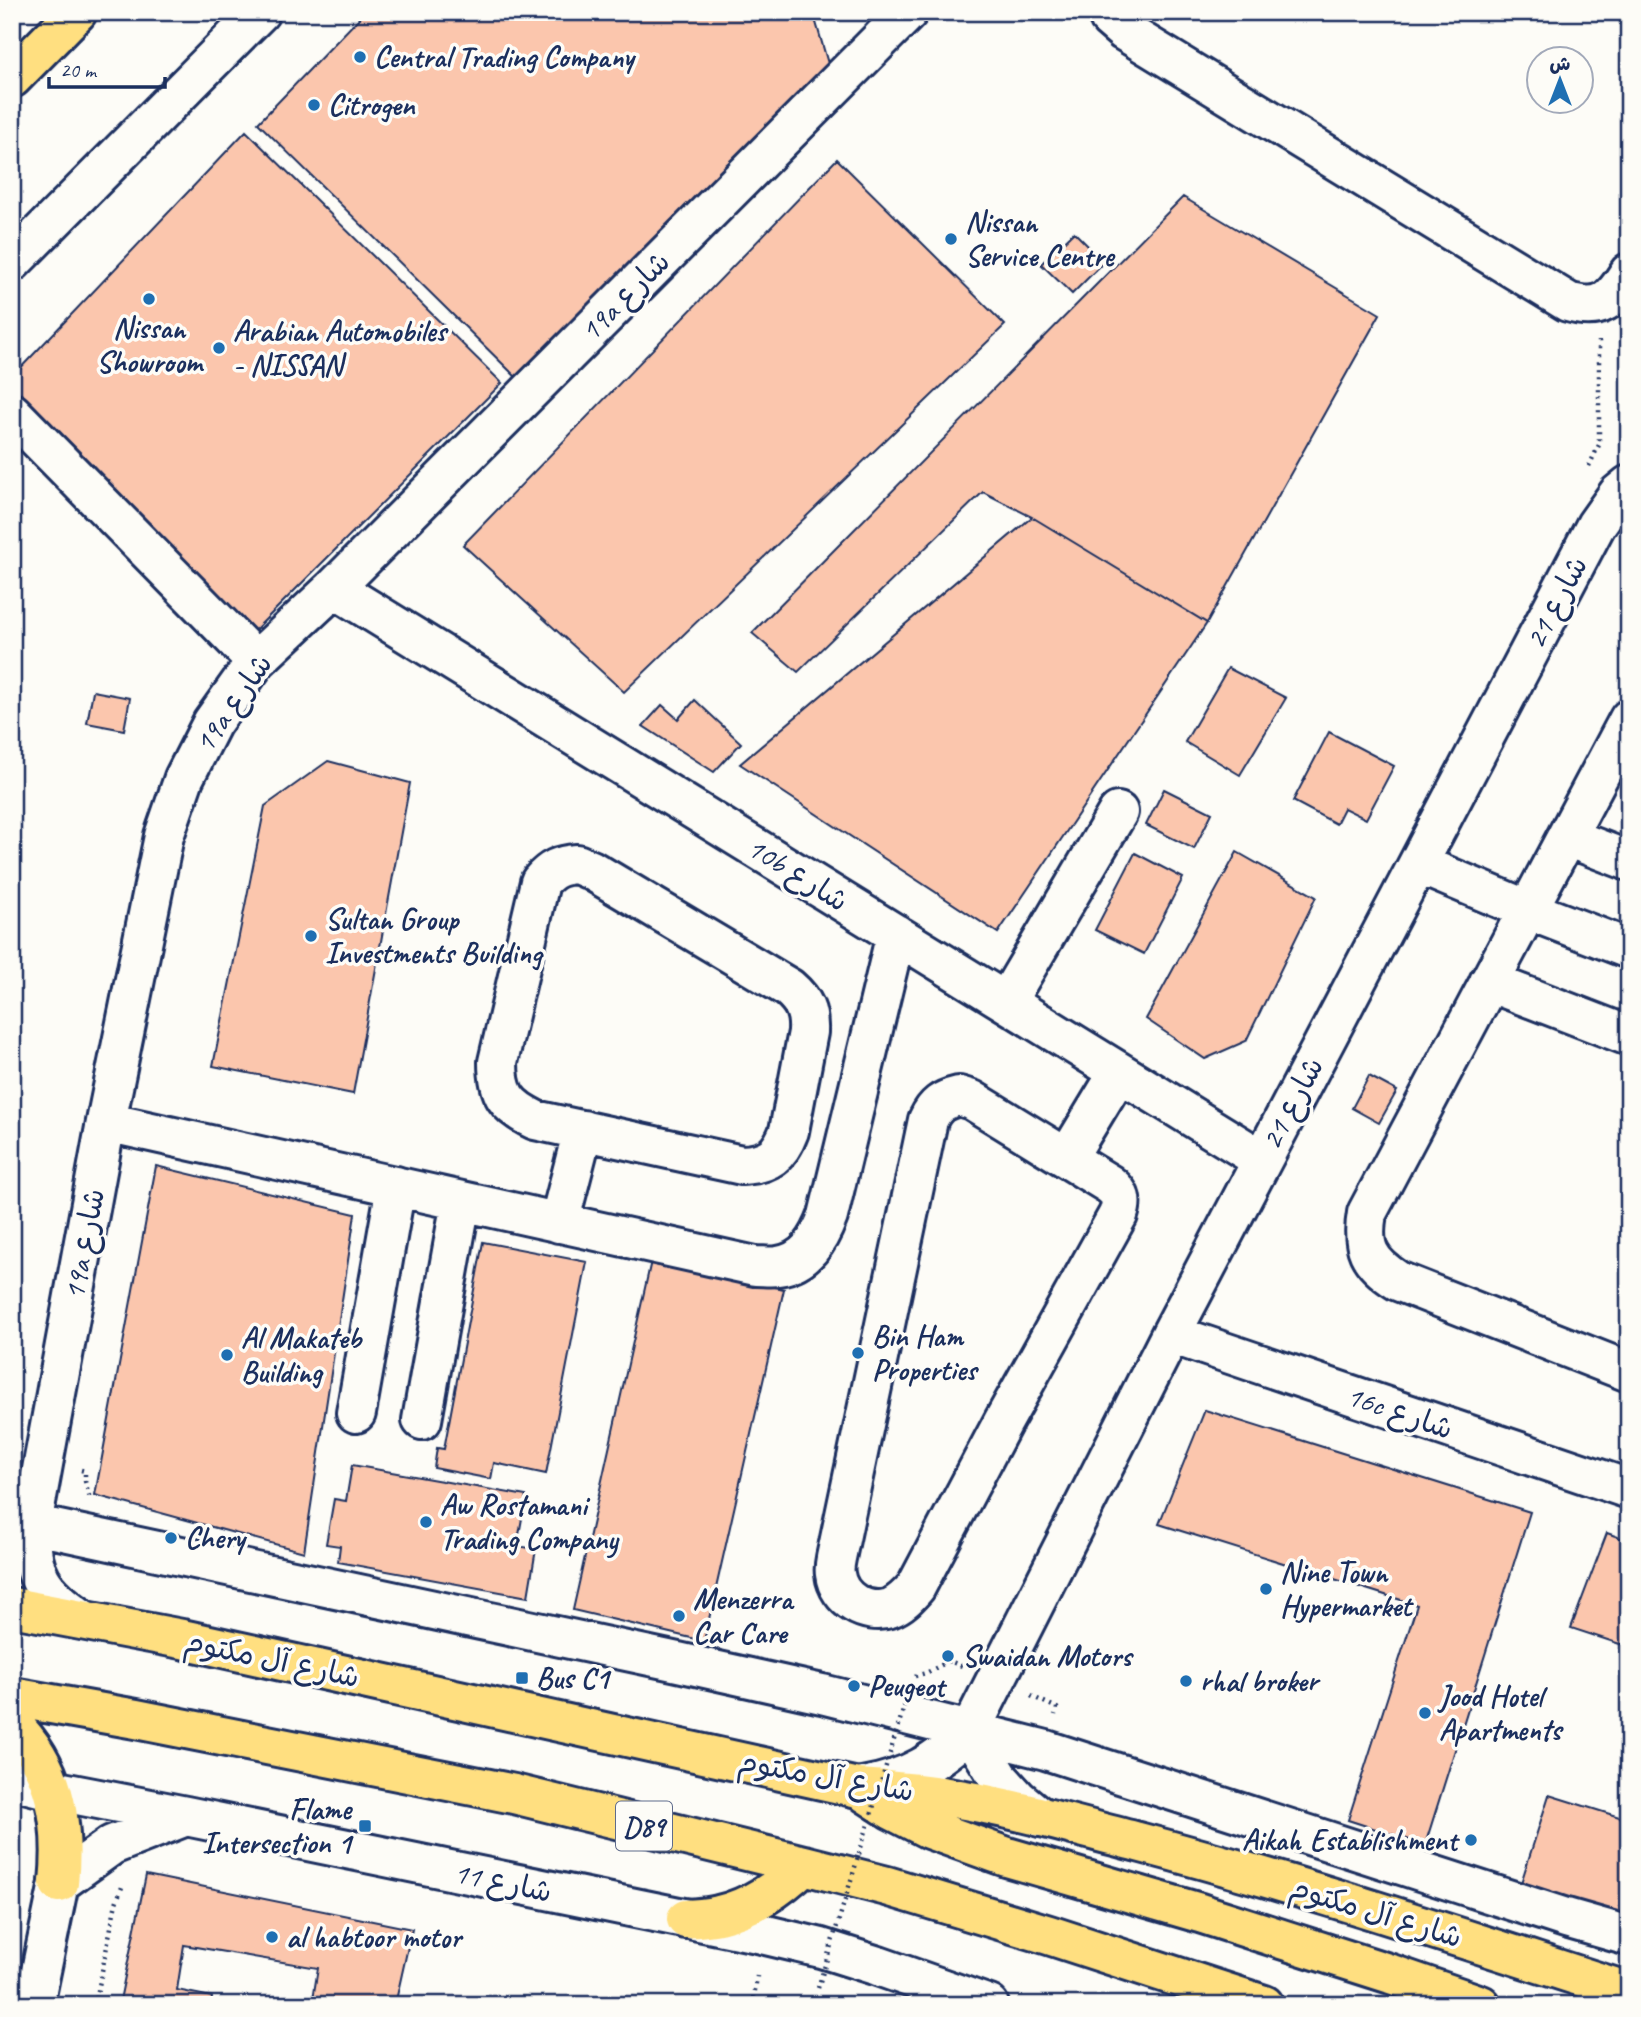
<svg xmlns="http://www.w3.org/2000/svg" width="1641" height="2017" font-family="Caveat,'Playpen Sans Arabic',sans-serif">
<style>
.building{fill:#fbc6ad;stroke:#1b2f5e;stroke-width:2}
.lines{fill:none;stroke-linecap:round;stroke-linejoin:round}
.minor-casing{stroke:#1b2f5e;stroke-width:44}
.major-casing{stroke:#1b2f5e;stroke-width:44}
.path{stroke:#1b2f5e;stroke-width:4.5;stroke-dasharray:2 5;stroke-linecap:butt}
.minor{stroke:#fdfcf7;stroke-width:38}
.major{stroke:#ffdf80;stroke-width:38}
.path-bridge{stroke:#1b2f5e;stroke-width:4.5;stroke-dasharray:2 5;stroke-linecap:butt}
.poi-dot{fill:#1f6fb2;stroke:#fdfcf7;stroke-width:2.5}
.labels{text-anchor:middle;stroke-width:7;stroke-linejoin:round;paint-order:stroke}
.shield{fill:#fdfcf7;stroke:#5f6c8c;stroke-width:2}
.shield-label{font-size:28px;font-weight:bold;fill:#1b2f5e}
.poi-label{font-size:30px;font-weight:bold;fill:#1b2f5e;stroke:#fdfcf7;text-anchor:start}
.street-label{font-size:30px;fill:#1b2f5e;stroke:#fdfcf7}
</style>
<rect width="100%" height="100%" fill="#fdfcf7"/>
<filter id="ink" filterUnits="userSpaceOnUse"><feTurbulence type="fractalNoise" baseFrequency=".0143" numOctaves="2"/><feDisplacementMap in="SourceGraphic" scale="14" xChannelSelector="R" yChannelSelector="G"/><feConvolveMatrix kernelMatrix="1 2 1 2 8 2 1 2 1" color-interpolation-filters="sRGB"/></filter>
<g filter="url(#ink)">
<path class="building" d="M365,12H813L831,74L519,380L258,123Z
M246,131L502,383L244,641L12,405V377Z
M837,159L1005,325L624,692L463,545Z
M1183,197L1380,314L1207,623L1032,517L983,492L798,672L752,633Z
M1074,232L1104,262L1072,294L1041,264Z
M1032,517L1207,623L998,933L740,764Z
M1228,668L1286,698L1240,775L1185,742Z
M93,691L130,698L124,730L87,723Z
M695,700L741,743L714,772L643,726L662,705L678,719Z
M1329,732L1394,766L1366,819L1344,808L1336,824L1293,801Z
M328,761L410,783L353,1094L213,1066L265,806Z
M1164,789L1212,813L1194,849L1146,825Z
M1237,852L1316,897L1246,1041L1205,1059L1146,1019Z
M1135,853L1183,878L1144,954L1095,930Z
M1369,1076L1397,1091L1379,1123L1352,1108Z
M156,1166L355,1214L304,1552L95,1495Z
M483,1242L587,1262L546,1474L494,1463L491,1479L434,1468L437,1448L444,1449Z
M651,1261L784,1289L704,1641L573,1610Z
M1205,1410L1530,1512L1425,1845L1348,1820L1417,1605L1159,1524Z
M352,1465L526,1496L517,1546L536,1549L528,1597L338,1562L340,1546L326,1544L334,1499L346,1501Z
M1607,1533L1629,1541V1647L1571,1628Z
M1549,1795L1629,1820V1917L1521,1883Z
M146,1875L412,1929L395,2005H312L318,1968L184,1945L177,1990L212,1997L211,2005H119Z"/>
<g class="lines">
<g class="minor-casing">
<path id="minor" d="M1107,12L1109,18L1124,31L1568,302C1602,312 1612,300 1629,273
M12,262L260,12
M12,413L256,661
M334,588L1262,1160
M1629,719L1367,1213C1361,1247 1368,1262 1398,1281L1629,1372
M1567,837L1629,861
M577,864L591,870L789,988C804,1001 809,1012 808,1032L789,1131C780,1155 769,1164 742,1165L535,1120C506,1106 498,1094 498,1062L540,882C551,869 560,865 577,864Z
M1418,864L1528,910L1629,949
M1489,982L1629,1036
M1006,1002L1118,812
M959,1096L972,1100L1109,1184C1121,1193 1123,1201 1118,1215L1003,1422L916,1587C908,1596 901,1604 890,1608C866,1616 838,1599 835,1574C834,1569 835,1563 836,1558L928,1120C935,1105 942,1100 959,1096Z
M106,1122L755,1266C763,1266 771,1267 778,1266C806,1262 819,1240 828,1216L896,934
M1067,1158L1119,1072
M559,1223L583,1130
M1171,1334L1629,1489
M356,1413L396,1186
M422,1420L461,1201
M12,1520L678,1662L822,1694L1046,1750L1566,1918L1629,1936
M82,1619C43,1593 28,1573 32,1524L106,1122L164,836L184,778L212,723L256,661L334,588L908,12
M970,1731L998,1777L1018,1799L1040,1817
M12,1780L52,1790L186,1816L762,1934L821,1948L878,1966L989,2005
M863,1787C912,1778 933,1763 970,1731L1171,1334L1596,525L1618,494L1629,485
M34,2005L59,1883L112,1845L186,1816"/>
</g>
<g class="major-casing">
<path id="major" d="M12,78L77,12
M12,1607L182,1639L858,1788C888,1790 917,1792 947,1797C1011,1807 1075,1826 1138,1842C1303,1885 1466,1940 1629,1992
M12,1697L136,1719L514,1794L804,1865L887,1886L1049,1935L1264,2005
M12,1724C56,1767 65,1824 59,1883
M866,1793L892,1810L929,1829L1007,1857L1200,1913L1391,1974L1481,2005
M686,1919C697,1918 708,1918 719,1915C753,1907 779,1888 804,1865"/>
</g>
<path class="path" d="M1589,466L1599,445V341
M81,1470L85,1471V1481L90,1499
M915,1676L926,1673L949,1661L962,1666
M1031,1696L1057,1708L1055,1715
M12,1834L22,1841
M95,2005L116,1903L122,1887
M753,2005L757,1976"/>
<use href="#minor" class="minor"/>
<use href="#major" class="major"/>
<path class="path-bridge" d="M818,1988L908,1694"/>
</g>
</g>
<g class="poi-dot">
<circle cx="360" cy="57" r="7"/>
<circle cx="314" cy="105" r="7"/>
<circle cx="951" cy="239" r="7"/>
<circle cx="149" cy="299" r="7"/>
<circle cx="219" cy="348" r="7"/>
<circle cx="311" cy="936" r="7"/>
<circle cx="858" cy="1353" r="7"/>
<circle cx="227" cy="1355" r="7"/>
<circle cx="426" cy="1522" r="7"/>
<circle cx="171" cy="1538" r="7"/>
<circle cx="1266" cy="1589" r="7"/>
<circle cx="679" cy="1616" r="7"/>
<circle cx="948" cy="1656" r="7"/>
<rect x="515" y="1671" width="14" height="14" rx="3.5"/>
<circle cx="1186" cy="1681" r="7"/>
<circle cx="854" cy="1686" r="7"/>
<circle cx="1425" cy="1713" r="7"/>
<rect x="358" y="1819" width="14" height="14" rx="3.5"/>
<circle cx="1471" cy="1840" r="7"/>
<circle cx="272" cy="1937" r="7"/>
</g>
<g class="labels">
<rect class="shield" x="616" y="1801.5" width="56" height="49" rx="5"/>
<g class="shield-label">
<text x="644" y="1836">D89</text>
</g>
<g class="poi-label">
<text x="374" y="67">Central Trading Company</text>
<text x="328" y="115">Citrogen</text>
<text x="965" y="232">Nissan<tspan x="965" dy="34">Service Centre</tspan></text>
<text x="149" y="338" text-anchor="middle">Nissan<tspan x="149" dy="34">Showroom</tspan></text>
<text x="233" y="341">Arabian Automobiles<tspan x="233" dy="34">- NISSAN</tspan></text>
<text x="325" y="929">Sultan Group<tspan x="325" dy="34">Investments Building</tspan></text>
<text x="872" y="1346">Bin Ham<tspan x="872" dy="34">Properties</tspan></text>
<text x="241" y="1348">Al Makateb<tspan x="241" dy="34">Building</tspan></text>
<text x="440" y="1515">Aw Rostamani<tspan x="440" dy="34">Trading Company</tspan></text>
<text x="185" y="1548">Chery</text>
<text x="1280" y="1582">Nine Town<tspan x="1280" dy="34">Hypermarket</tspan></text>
<text x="693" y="1609">Menzerra<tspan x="693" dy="34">Car Care</tspan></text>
<text x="962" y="1666">Swaidan Motors</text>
<text x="536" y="1688">Bus C1</text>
<text x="1200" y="1691">rhal broker</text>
<text x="868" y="1696">Peugeot</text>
<text x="1439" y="1706">Jood Hotel<tspan x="1439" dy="34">Apartments</tspan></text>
<text x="351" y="1819" text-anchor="end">Flame<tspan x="351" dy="34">Intersection 1</tspan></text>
<text x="1457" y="1850" text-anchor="end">Aikah Establishment</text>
<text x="286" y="1947">al habtoor motor</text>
</g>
<g class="street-label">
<text transform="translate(625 296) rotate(-45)" y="10">19a شارع</text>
<text transform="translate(1556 602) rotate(-62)" y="10">شارع 21</text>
<text transform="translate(233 703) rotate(-55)" y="10">19a شارع</text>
<text transform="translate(798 874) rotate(32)" y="10">10b شارع</text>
<text transform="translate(1292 1103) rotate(-62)" y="10">شارع 21</text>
<text transform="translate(84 1244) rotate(-79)" y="10">19a شارع</text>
<text transform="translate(1400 1412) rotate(19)" y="10">16c شارع</text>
<text transform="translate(272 1659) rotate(12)" y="10">شارع آل مكتوم</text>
<text transform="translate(826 1776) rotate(10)" y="10">شارع آل مكتوم</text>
<text transform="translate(503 1882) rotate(12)" y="10">شارع 11</text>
<text transform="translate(1376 1912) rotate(17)" y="10">شارع آل مكتوم</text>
</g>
</g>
<rect width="1641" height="2017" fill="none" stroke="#fdfcf7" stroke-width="42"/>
<rect x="21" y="21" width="1599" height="1975" fill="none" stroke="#1b2f5e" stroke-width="2.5" filter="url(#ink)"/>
<g transform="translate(1560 80)"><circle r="33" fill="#fdfcf7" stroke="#a3aaba" stroke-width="2"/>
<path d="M0-5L12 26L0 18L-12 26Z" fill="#1f6fb2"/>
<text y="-10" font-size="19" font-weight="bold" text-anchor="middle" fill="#1b2f5e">ش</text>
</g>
<path d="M49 77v10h116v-10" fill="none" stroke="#1b2f5e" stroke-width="3.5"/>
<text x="60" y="77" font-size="21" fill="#1b2f5e" stroke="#fdfcf7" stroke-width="5" paint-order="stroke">20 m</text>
</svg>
